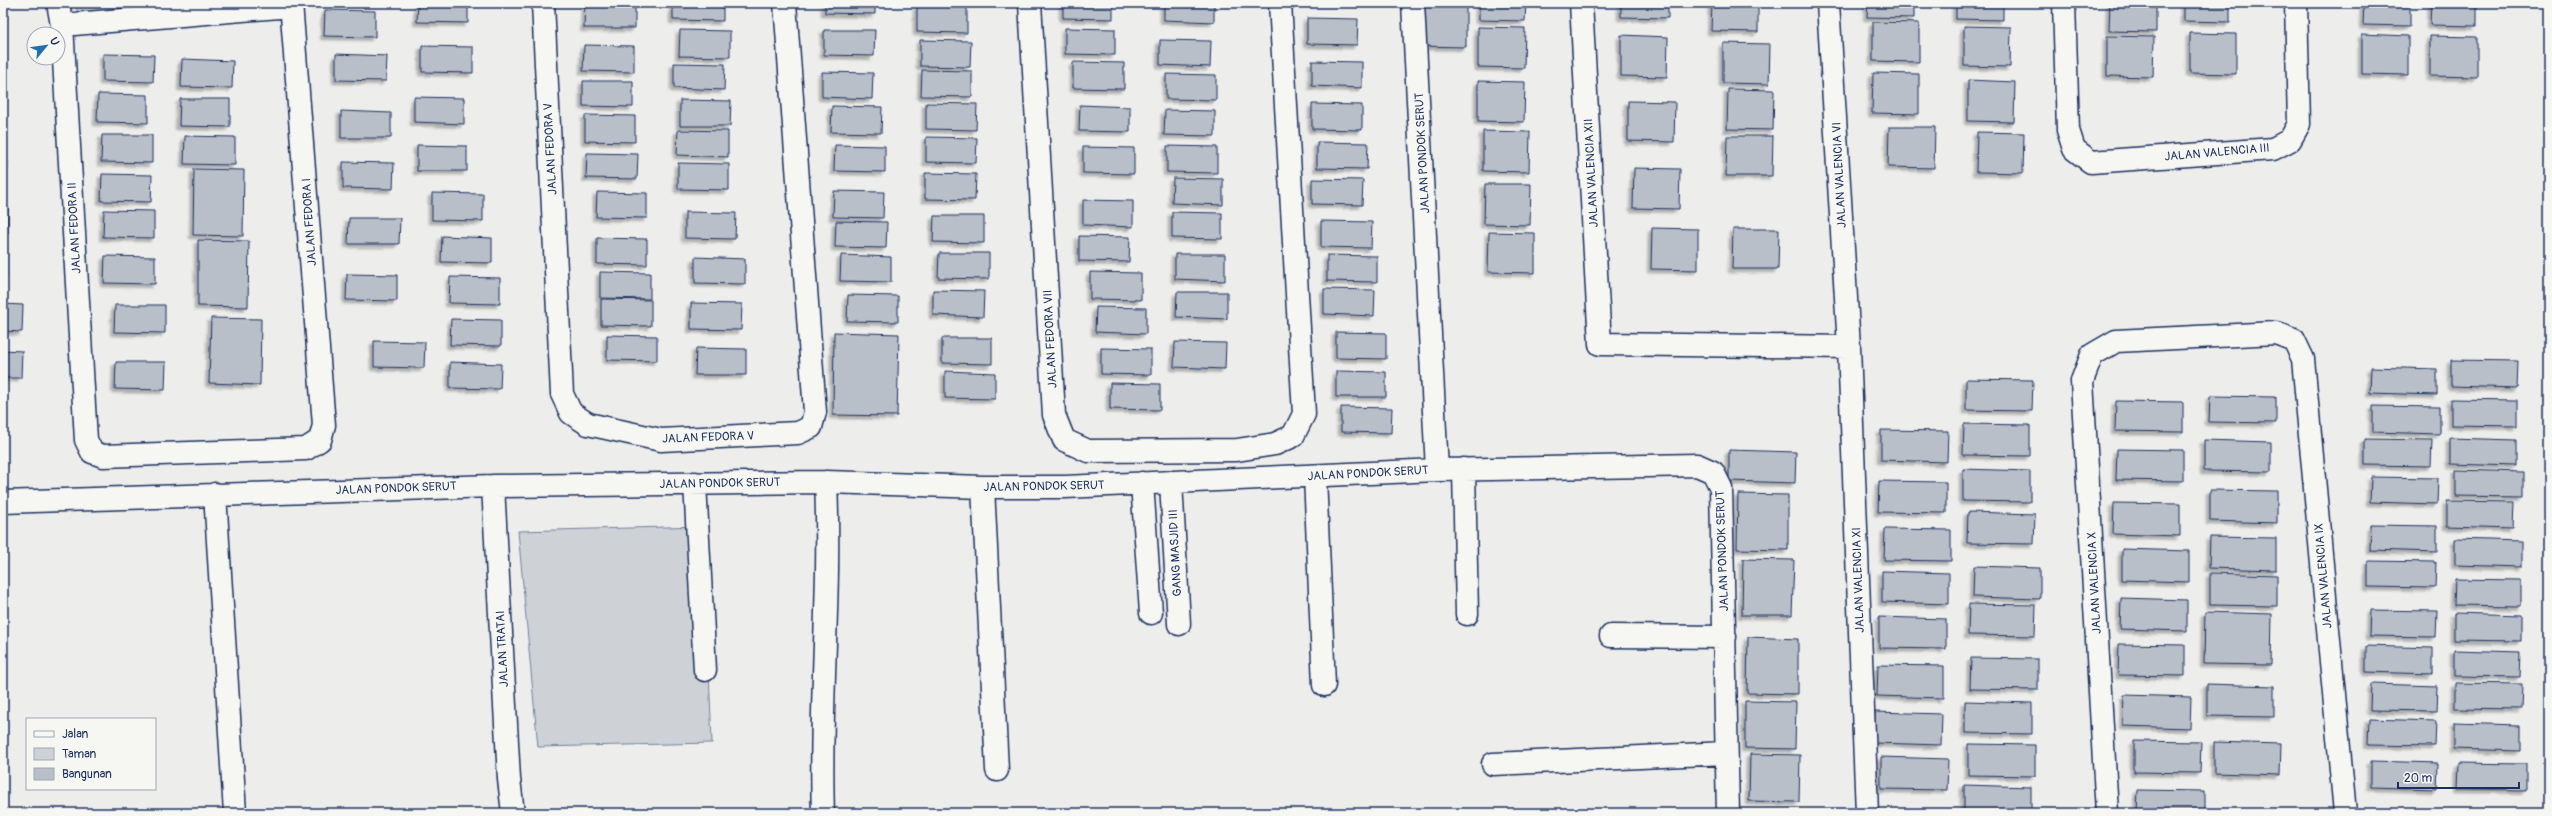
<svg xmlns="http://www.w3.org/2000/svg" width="2552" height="816" font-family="Pangolin,sans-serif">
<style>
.green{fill:#ced2d7;stroke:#74809a}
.building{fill:#b9bfc8;stroke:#1b2f5e;filter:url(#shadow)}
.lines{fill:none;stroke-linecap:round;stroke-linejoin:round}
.minor-casing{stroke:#1b2f5e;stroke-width:25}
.minor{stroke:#f6f6f2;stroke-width:22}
.labels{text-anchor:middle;stroke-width:3;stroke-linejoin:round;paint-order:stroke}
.street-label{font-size:12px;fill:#1b2f5e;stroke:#f6f6f2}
</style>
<defs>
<filter id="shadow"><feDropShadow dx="-3.5" dy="3.5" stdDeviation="1" flood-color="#0004"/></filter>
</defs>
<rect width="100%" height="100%" fill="#edeeec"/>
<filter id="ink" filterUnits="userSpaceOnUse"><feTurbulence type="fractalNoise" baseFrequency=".025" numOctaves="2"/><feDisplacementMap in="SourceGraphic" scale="8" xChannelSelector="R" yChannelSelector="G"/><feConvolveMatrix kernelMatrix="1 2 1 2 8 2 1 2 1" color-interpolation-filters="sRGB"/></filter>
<g filter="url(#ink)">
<path class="green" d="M76,3H148L78,16Z
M703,526L712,743L538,747L518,531Z"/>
<path class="building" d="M418,3H468V23L417,22Z
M585,3H635V28H584Z
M673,3H723V21L673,20Z
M825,3H875V14L825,13Z
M1063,3H1113V19L1063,18Z
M1164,3H1214V22L1164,20Z
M1479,3H1526L1525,21L1479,20Z
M1621,3H1668V18L1621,17Z
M1712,3H1758V32L1711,31Z
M1868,3H1914V18L1867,17Z
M1956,3H2003V20L1956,19Z
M2110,3H2156V32L2109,31Z
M2184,3H2230V22L2184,21Z
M2364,3H2410V26L2363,25Z
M2431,3H2477V26L2430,25Z
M917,6L967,7V33L917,32Z
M1420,6L1466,7V47L1419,46Z
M325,10L375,11V37L324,36Z
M1307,18L1358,19L1357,45L1307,44Z
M1873,22L1919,23V62L1873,61Z
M1964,26L2011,27L2010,67L1964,66Z
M1478,27L1525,28L1524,68L1478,67Z
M1065,28L1115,29V55L1065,54Z
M680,30L730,31V57L679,56Z
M824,30H875L874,56L824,55Z
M2190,33L2236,34V74L2190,73Z
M2362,34L2408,36V75L2362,74Z
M1621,35L1668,37L1667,77L1621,76Z
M2107,36L2154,37L2153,77L2107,76Z
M2430,36L2477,37V77L2430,76Z
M920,40L971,41L970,67L920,66Z
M1160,40L1211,41L1210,67L1160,65Z
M1723,43L1770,44L1769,84L1723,83Z
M584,45L634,46V72L583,71Z
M422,46L473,47V73L422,72Z
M103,54L154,55L153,82L103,81Z
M336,54L387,56L386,81L336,80Z
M182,59L233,61L232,88L181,87Z
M1312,61L1362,62V88L1312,86Z
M1073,62L1124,63V89L1073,88Z
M674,63L725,64L724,90L674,88Z
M922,70L972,71V97L921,96Z
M822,72L873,73L872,99L822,97Z
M1873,73L1919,74V114L1872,113Z
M1166,74L1216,75V100L1166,99Z
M1968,80L2015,82L2014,122L1968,121Z
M583,81H633V107L583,106Z
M1478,81L1525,82L1524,122L1478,121Z
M1728,89L1774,90L1773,130L1727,129Z
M98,94L148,95V123L97,122Z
M414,97L464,98V124L414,122Z
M180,99H230V127L179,126Z
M680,100L731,101L730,126H680Z
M1628,101L1675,102L1674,142L1628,141Z
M926,103L977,104L976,130L926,129Z
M1312,104L1362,105V130L1312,129Z
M1080,105L1130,107V132L1079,131Z
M832,106L882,107L881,133L831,132Z
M1165,110L1215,111V136L1164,135Z
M341,111L391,113V138H341Z
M585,115L635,116V142L585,141Z
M1889,127H1935L1934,168L1888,167Z
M678,130L728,131V157L677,155Z
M1483,131L1530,132L1529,172L1483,171Z
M1977,132L2024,133L2023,173L1976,172Z
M102,135H152V163L101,162Z
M185,136L235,137V165L184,164Z
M1727,136H1773L1772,176H1726Z
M926,137L977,138L976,163L926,162Z
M1317,142L1368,143L1367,169L1317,168Z
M417,145L467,146V171H417Z
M835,145L885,146V172L834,171Z
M1167,146L1217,147V173L1167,172Z
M1083,147L1134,148V174L1083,173Z
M587,153L638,154L637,179L586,178Z
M3,161H8L7,188H3Z
M343,162L394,163L393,189L343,188Z
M678,163L729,164V190L678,189Z
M1634,168L1680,169L1679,209L1633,208Z
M194,169L244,170L243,236L193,235Z
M925,173L976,174L975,200L925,199Z
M102,174L152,175L151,202L101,201Z
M1173,178L1223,179V205L1172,203Z
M1312,179L1363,180L1362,205L1312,204Z
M1485,184H1531L1530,225L1484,224Z
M834,191L884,192L883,218L833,217Z
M597,192L647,193V218L596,217Z
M432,193L483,194V221L432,220Z
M1083,200L1133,201V227L1083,225Z
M3,206H8V233H3Z
M104,210L154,211V238L103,237Z
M685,212L736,213L735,239L685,238Z
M1172,212L1222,213V239L1172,238Z
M934,216H984V243L933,242Z
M349,218H400L399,244H348Z
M836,221L887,222L886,248L835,247Z
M1321,221L1372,222L1371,248L1321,247Z
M1652,228L1698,229V270L1651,269Z
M1733,229H1779L1778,269H1732Z
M1489,232L1535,233V273L1488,272Z
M442,236L492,238V263L441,262Z
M1079,236L1130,237L1129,262L1079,261Z
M597,238L647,239V265L597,264Z
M198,240L249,241L248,307L198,306Z
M3,252H6V279H3Z
M939,253H989V279L938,278Z
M1175,254H1225V281L1175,279Z
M841,255L891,257V282L840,281Z
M1327,255L1377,256V282L1327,281Z
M105,256L155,257V284L104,283Z
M695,257L745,259V284L695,283Z
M600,272L650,273V299L600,298Z
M1090,272L1141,273V300L1090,299Z
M347,274L397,275V301L346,300Z
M450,277L500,278V304L449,303Z
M1324,289L1375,290L1374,316L1324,314Z
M933,290L984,291L983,317L933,315Z
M1177,292H1227V319L1176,317Z
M848,295L898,296V322L847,321Z
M601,299L651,300V326L601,325Z
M691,303L742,304L741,330L691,329Z
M3,304L23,305L22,332L3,331Z
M115,305H165V333L114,332Z
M1096,307L1146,308V334L1095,332Z
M211,318L261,319L260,385L209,383Z
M451,319L501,320V346L450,345Z
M834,332L899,334L897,416L833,415Z
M1336,332L1386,333V359L1336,358Z
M607,335L657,336V361L607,360Z
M942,338H992V364L942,363Z
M374,341L425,342L424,368L374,367Z
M1175,342L1226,343L1225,369L1174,367Z
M696,348L746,349V375H695Z
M1101,348L1151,349V375L1101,374Z
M3,350L22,351L21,378H3Z
M2451,360L2518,361L2517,388L2451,386Z
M116,362H166L165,390L115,389Z
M450,362L501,364L500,389L450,388Z
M2371,367L2437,369V395L2370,393Z
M945,371L995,373V399L945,398Z
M1336,371L1386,372V397H1336Z
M1966,379L2033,380L2032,411L1966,410Z
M1110,383L1160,384V410L1110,409Z
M2210,396L2276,397V423L2209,422Z
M2451,399L2517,400V426L2451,425Z
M2116,401L2183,402V432L2115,431Z
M2373,406L2440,407V434L2373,432Z
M1341,407L1392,408L1391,433L1341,432Z
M1964,424L2030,425V456L1963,455Z
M1881,430L1948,431L1947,462L1881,460Z
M2450,438L2516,440V466L2450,464Z
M2365,439L2432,440L2431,466L2365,465Z
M2204,440L2271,442V472L2204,471Z
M2117,449L2183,450V481L2116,480Z
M1729,450L1796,452L1795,483L1729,481Z
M1963,469L2030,471V502L1963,501Z
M2456,470L2523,472V497L2456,496Z
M2371,477L2438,478L2437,504L2370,502Z
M1879,481L1946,482V513L1878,512Z
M2210,490L2277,491V523L2210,521Z
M1738,494L1788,495V550L1737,549Z
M2447,501L2514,502L2513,528L2447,526Z
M2114,503L2180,504V536L2113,534Z
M1968,512L2035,514L2034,544L1967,543Z
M2371,525L2437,526V552L2370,550Z
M1885,529L1951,530V561L1884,560Z
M2210,537L2276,538V570L2209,568Z
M2455,539L2522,541V567L2455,565Z
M2122,549L2189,551V582L2122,580Z
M1743,559L1794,560L1792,615H1742Z
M2368,561L2436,562L2435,588L2368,587Z
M1974,566L2040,568V599L1973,597Z
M1882,571L1949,573V604L1882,602Z
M2210,573L2277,575V606L2210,605Z
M2455,579L2521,580V606L2454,605Z
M2121,598L2187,600V631L2120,629Z
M1969,604L2036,605L2035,636L1968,635Z
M2370,610L2437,611L2436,637L2369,636Z
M2205,612L2272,614L2271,665L2204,664Z
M2454,613L2521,615V641L2454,640Z
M1879,617L1946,619V649L1879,648Z
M1748,637L1798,639V694L1747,693Z
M2119,644L2185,645V676L2118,675Z
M2366,646L2433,648V674L2366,672Z
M2454,650L2521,652L2520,677L2454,676Z
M1971,658L2038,659V690L1970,689Z
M1878,665L1944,666V698L1877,696Z
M2455,683L2522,684L2521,709L2455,708Z
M2207,684L2274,686V717L2207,716Z
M2371,684L2438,686L2437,711L2370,710Z
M2124,695L2191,697L2190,728L2123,726Z
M1745,701L1796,702L1795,749L1745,748Z
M1965,701L2032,703V734L1965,733Z
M1875,712L1942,714L1941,745L1875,743Z
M2369,719L2436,721L2435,746L2368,745Z
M2453,723L2520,725V751L2453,749Z
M2134,741L2201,742L2200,773L2134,772Z
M2214,742L2281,744L2280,775L2214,773Z
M1968,744L2035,745V776L1968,775Z
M1750,754L1800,755L1799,802L1749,801Z
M1881,757L1948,759L1947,790L1881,789Z
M2371,761L2438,763L2437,789L2371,787Z
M2459,763L2526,764V790L2458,789Z
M1964,785L2031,787V813H1964Z
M2138,790L2205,791V813H2137Z"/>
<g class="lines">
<g class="minor-casing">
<path id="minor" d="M58,3L62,25L86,440L92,452L103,456L306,449L320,440L324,425L291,3
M543,3L562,394L571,413L588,424L661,440L798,433L811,427L815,412L785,3
M1030,3L1054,415L1064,440L1088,451L1237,450L1275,444L1293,436L1304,414L1280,3
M1413,3L1437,470
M1581,3L1600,344L1849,347
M1828,3L1849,347L1867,813
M2064,3L2068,130L2074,149L2091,162L2273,149L2290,140L2299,124L2296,3
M62,25L292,6
M1464,469L1467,614
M1315,476L1324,685
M1171,482L1179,624
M695,483L705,670
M1142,483L1151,613
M493,486L509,779L513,813
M983,487L997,770
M215,494L235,813
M3,502L493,486L826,482L983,487H1065L1437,470L1697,465L1713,472L1721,488L1728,813
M1611,636L1725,637
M1493,764L1726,753
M823,813C819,703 831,592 826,482
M2107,813L2082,381L2092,355L2116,341L2276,333L2294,340L2303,359L2345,813"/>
</g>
<use href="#minor" class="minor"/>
</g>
</g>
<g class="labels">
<g class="street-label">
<text transform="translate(550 149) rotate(-93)" y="4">JALAN FEDORA V</text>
<text transform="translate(2217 152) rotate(-5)" y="4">JALAN VALENCIA III</text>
<text transform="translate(1422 153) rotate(-93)" y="4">JALAN PONDOK SERUT</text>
<text transform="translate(1591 173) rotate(-93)" y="4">JALAN VALENCIA XII</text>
<text transform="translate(1839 175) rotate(-93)" y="4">JALAN VALENCIA VI</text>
<text transform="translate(309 222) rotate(-94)" y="4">JALAN FEDORA I</text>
<text transform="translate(74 228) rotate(-93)" y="4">JALAN FEDORA II</text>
<text transform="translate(1050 339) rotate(-93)" y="4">JALAN FEDORA VII</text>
<text transform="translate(708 437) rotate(-2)" y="4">JALAN FEDORA V</text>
<text transform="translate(1368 473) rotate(-3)" y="4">JALAN PONDOK SERUT</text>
<text transform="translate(720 483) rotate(-1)" y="4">JALAN PONDOK SERUT</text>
<text transform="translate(1044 486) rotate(-1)" y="4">JALAN PONDOK SERUT</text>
<text transform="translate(396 488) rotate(-2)" y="4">JALAN PONDOK SERUT</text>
<text transform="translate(1722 551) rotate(-92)" y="4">JALAN PONDOK SERUT</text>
<text transform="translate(1175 553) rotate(-93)" y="4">GANG MASJID III</text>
<text transform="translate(2323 576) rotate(-95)" y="4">JALAN VALENCIA IX</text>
<text transform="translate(1858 580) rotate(-92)" y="4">JALAN VALENCIA XI</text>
<text transform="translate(2094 583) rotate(-93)" y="4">JALAN VALENCIA X</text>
<text transform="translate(502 649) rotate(-93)" y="4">JALAN TRATAI</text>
</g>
</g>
<rect width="2552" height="816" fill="none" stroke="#f6f6f2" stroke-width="16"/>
<rect x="8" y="8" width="2536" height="800" fill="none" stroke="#1b2f5e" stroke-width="1.5" filter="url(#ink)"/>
<rect x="26" y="718" width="130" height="72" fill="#f6f6f2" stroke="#9ea6b7"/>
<rect x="34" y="731" width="20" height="6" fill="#f6f6f2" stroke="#9ea6b7"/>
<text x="62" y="738" font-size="12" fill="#1b2f5e">Jalan</text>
<rect x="34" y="748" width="20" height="12" fill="#ced2d7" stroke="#9ea6b7"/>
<text x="62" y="758" font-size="12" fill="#1b2f5e">Taman</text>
<rect x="34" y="768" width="20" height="12" fill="#b9bfc8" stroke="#9ea6b7"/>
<text x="62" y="778" font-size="12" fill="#1b2f5e">Bangunan</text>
<g transform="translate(46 46) rotate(61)"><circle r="19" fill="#f6f6f2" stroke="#9ea6b7"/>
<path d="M0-3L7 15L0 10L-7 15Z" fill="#1f6fb2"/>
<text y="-6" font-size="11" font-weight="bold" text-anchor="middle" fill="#1b2f5e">U</text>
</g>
<path d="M2398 782v6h121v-6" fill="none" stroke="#1b2f5e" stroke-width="2"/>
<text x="2404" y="782" font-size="12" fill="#1b2f5e" stroke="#f6f6f2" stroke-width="3" paint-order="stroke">20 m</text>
</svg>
